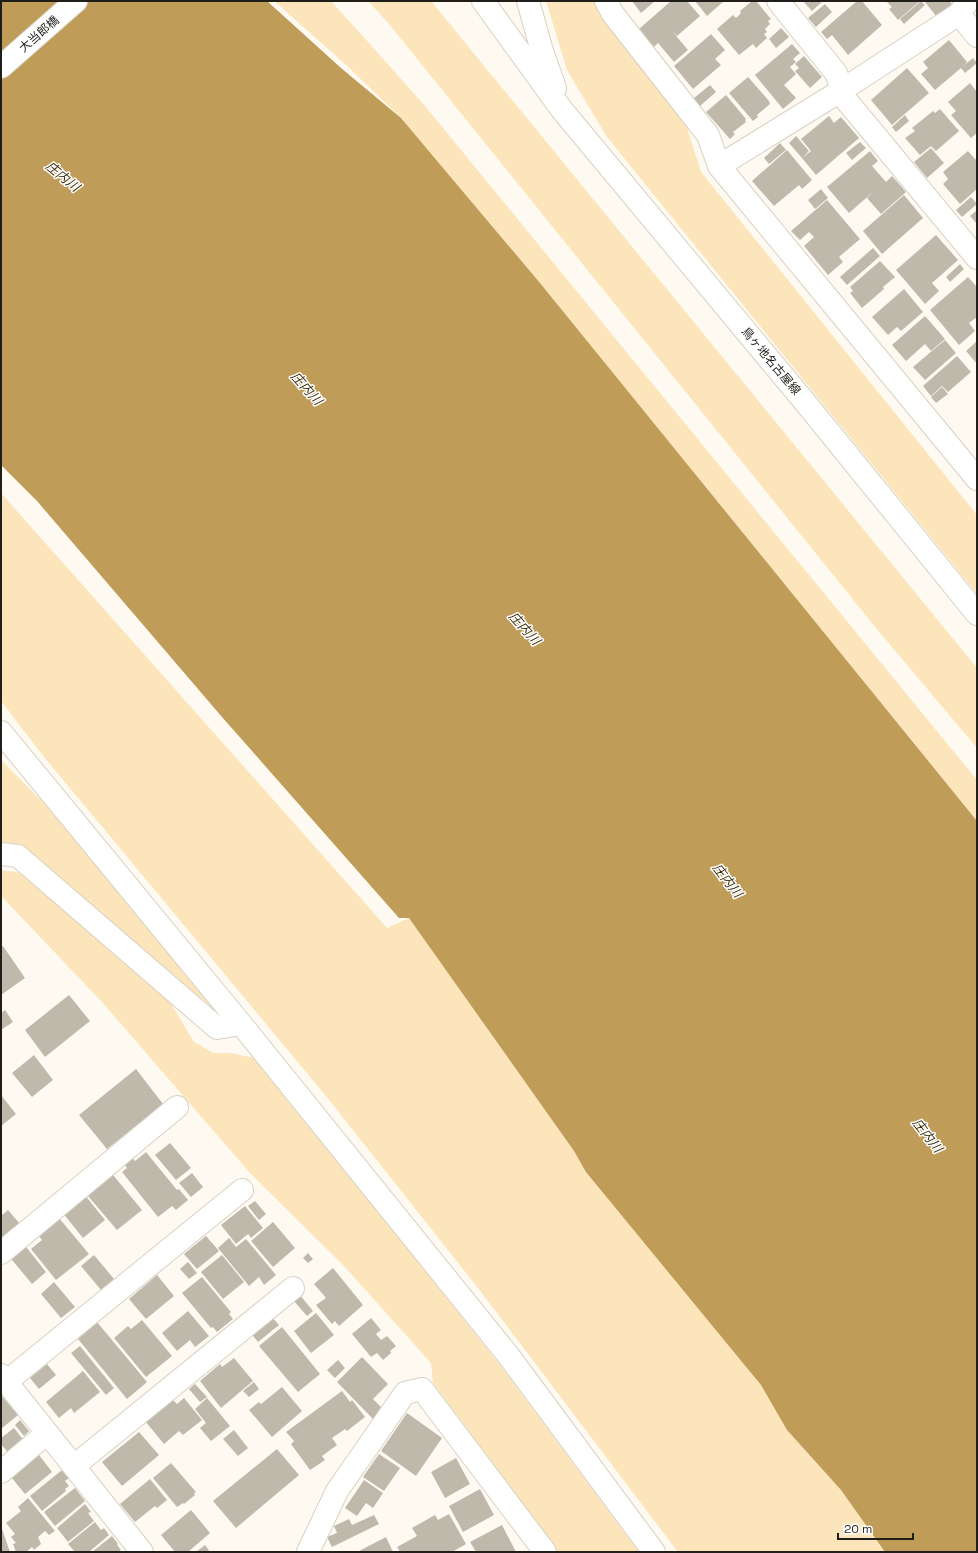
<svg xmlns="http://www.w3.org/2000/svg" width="978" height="1553" font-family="'Space Grotesk','Noto Sans JP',sans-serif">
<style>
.green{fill:#fce5ba}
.water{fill:#bf9c57}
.building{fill:#bfb9ac}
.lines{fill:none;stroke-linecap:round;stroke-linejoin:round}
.street-casing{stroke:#d8d1c4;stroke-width:24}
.secondary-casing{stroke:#d8d1c4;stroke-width:24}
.street{stroke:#fff;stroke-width:22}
.secondary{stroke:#fff;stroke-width:22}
.labels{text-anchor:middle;stroke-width:3;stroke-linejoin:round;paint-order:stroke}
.street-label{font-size:12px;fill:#201e19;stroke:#fff}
.water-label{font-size:13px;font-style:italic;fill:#3d2e0f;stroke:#fff}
</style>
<rect width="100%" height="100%" fill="#fefaf2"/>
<path class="green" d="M274,1H331L369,43L425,106L977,780V821L540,283L401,118L344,63Z
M368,1H431L977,668V748L876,628L389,24Z
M546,1H597L685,121L701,172L977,515V594L607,137L567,70Z
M1,493L387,928L409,918L574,1151L761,1385L787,1430L841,1490L885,1552H678L478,1288L326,1096L45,758L1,701Z
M1,760L45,804L219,1013L20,848L1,849Z
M1,870L30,874L167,997L194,1042L213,1053H231L255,1058L497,1361L639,1552H558L433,1383L431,1363L344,1266L250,1173L102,1002L1,896Z"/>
<path class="water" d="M1,1H267L341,68L401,118L540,283L977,821V1552H885L841,1490L787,1430L761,1385L586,1172L574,1151L409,918H399L222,717L37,501L1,465Z"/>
<path class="building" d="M632,1H655L641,13Z
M671,1H687L700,16L677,36L672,31L688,50L674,62L658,43L654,47L639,29Z
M695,1H724L707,16Z
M752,1H756L771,19L768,21L770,24L765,29L767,32L764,34L767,38L756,48L753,44L739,55L717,29L733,15L736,18L741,13L740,11Z
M803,1H823L812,11Z
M857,1H862L882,25L848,55L832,35L827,39L821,32Z
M886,1H920L898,20L889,9L892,7Z
M921,1L925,5L904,24L900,19Z
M924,1H949L952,4L937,17Z
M825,4L832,12L816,27L808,18Z
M781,28L789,37L776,48L769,39Z
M711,34L725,50L715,59L721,65L693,89L674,66Z
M949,40L967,62L963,66L973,58L977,63L965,73L961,68L935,90L921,74L928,68L923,62Z
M792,44L800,53L793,59L796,62L790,67L796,74L784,85L796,98L783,109L755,75Z
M804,56L822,77L810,88L795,71L799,68L795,64Z
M907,68L929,93L892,125L871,100Z
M748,77L769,101L770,104L757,115L758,117L753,121L729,93Z
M970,83L977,92V133L971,138L951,115L956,111L948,102Z
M710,85L716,92L700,106L694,98Z
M726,95L746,119L745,120L746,122L733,132L735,134L730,139L706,112Z
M940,109L959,131L936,151L931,146L920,155L905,138L915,131L912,128L933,111L935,113Z
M905,115L909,121L896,132L892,127Z
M829,116L834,123L841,117L859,138L816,175L802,158L811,151L801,139Z
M796,136L809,151L802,158L789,143Z
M860,142L866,148L852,160L846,153Z
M780,143L786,150L769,164L764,158Z
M931,148L944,163L927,178L914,162Z
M787,150L812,180L802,189L799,185L774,206L752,181Z
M870,151L878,161L872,166L886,182L892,176L906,192L881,214L867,198L873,192L849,213L827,187Z
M968,151L977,161V167L976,169L977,170V189L960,204L943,184L948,179L943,172Z
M821,189L828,198L815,209L808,200Z
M904,195L923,218L882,254L863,231Z
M971,197L977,204L962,217L956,210Z
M827,200L860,239L839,257L843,262L828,275L804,246L814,237L809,232L800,240L791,231Z
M977,210V224L970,216Z
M936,235L958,260L932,283L939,291L925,304L896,270Z
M873,248L880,256L847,285L840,277Z
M880,261L895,277L883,287L884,289L862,308L850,293L853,291L850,287Z
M960,264L964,269L950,282L946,277Z
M968,277L977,287V317L969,323L975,331L959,345L930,310Z
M904,289L923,312L901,331L897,327L888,335L872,317Z
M925,316L945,339L931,351L925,344L906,361L892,345Z
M945,340L956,353L925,380L913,367Z
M977,341V364L966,351Z
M957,356L971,372L948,392L942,386L931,396L923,386Z
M942,387L948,394L936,403L931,397Z
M3,946L25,978L1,995V947Z
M69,995L90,1021L45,1057L25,1030Z
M5,1010L13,1022L1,1030V1013Z
M34,1055L53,1080L32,1097L12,1073Z
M136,1069L163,1104L107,1149L79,1115Z
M1,1095L16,1114L1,1126Z
M170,1143L191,1168L176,1180L155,1155Z
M146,1152L177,1190L179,1189L188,1200L176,1210L172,1206L158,1217L122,1172L127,1168L122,1161L130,1155L135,1161Z
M192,1173L203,1187L191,1197L179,1183Z
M113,1175L142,1210L117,1230L88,1196Z
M84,1194L105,1220L83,1238L62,1212Z
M255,1201L266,1214L259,1220L248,1206Z
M245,1206L263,1228L251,1238L248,1234L236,1244L221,1225Z
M8,1210L20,1224L1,1240V1216Z
M59,1218L89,1254L56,1280L31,1249L42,1240L38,1235Z
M273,1222L295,1248L273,1267L251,1241Z
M206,1236L219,1251L197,1269L184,1254Z
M229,1238L236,1247L246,1239L276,1275L264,1285L259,1277L249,1286L218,1248Z
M23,1243L46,1272L32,1284L8,1255Z
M308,1253L313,1259L308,1263L303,1258Z
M94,1255L114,1279L101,1290L81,1266Z
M222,1255L244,1282L223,1299L201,1272Z
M188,1262L197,1273L189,1279L180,1269Z
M333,1268L363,1305L339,1326L335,1321L332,1324L316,1305L326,1298L314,1284Z
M157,1275L174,1296L146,1319L129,1299Z
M202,1277L231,1312L229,1314L233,1319L217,1332L213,1327L211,1328L182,1293Z
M54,1282L75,1307L61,1318L41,1294Z
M300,1295L313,1311L307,1316L293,1300Z
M188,1311L209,1336L195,1347L190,1340L177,1351L162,1333Z
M316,1313L334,1335L311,1353L294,1331Z
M270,1315L279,1325L258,1342L249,1331Z
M371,1318L381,1330L376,1334L381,1340L387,1336L396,1346L390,1351L391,1353L383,1360L377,1353L371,1357L352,1334Z
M142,1320L172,1356L146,1377L114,1338L128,1326L131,1329Z
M97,1322L147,1382L127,1399L78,1339Z
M282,1327L320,1374L298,1392L259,1346Z
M80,1346L114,1388L106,1395L71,1353Z
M362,1357L388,1384L373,1399L384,1410L374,1420L337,1382Z
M234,1358L253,1381L221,1408L200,1381L220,1364L222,1367Z
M338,1360L345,1368L335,1378L327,1370Z
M47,1364L56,1375L39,1389L30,1378Z
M83,1371L100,1392L74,1413L71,1408L59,1418L46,1402Z
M254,1382L259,1389L249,1397L243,1391Z
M195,1384L207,1397L200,1402L189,1389Z
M282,1387L302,1411L272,1437L249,1410L259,1402L261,1404Z
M342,1391L350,1402L352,1400L365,1417L347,1431L345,1429L332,1438L337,1445L322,1456L325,1460L310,1470L291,1444L294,1441L286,1432Z
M1,1395L18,1415L1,1429Z
M184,1398L202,1420L183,1435L179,1431L164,1444L145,1421L172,1399L177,1404Z
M207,1398L230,1426L211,1441L200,1428L206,1423L195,1409Z
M407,1413L442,1438L416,1476L381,1451Z
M20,1420L29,1431L24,1436L15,1425Z
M14,1428L25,1442L10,1455L1,1444V1438Z
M234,1430L248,1448L238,1456L223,1439Z
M139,1432L159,1455L122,1486L102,1462Z
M277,1449L299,1475L236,1528L213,1501Z
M379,1454L400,1468L384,1491L363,1477Z
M39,1455L52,1472L25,1494L11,1477Z
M456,1458L470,1484L445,1498L431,1472Z
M171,1463L196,1492L194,1493L195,1495L184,1504L183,1503L177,1507L153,1478Z
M62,1470L69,1478L65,1481L69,1486L65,1489L66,1491L42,1511L30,1496Z
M150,1479L167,1500L157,1508L155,1506L135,1522L120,1504Z
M364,1480L383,1493L373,1508L366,1503L357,1516L345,1508Z
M75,1488L85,1501L55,1526L44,1512Z
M480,1489L494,1515L463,1532L449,1506Z
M28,1498L55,1531L49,1535L45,1531L38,1537L41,1544L34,1550L32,1547L26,1552H23L20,1547L23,1552H16L13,1544L16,1543L11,1537L15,1534L6,1523L21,1511L18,1507Z
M85,1504L91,1512L88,1513L94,1521L68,1542L57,1528Z
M191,1510L210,1533L188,1552H175L161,1535Z
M449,1514L466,1544L452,1552H400L397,1547L417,1536L412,1528L435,1515L438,1520Z
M374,1515L379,1524L332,1547L327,1537L337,1533L334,1526L349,1519L352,1525Z
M95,1522L101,1530L104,1528L109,1535L89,1552H75L68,1544Z
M502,1525L516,1552H476L470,1542Z
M2,1529L10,1552H1V1530Z
M112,1536L118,1544L117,1545L121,1550L118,1552H92Z
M386,1537L393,1552H359V1551Z
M205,1545L210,1552H196Z"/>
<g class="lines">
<g class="street-casing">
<path id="street" d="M606,1L613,14L708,135L719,166L977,479
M778,1L836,73L846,100L977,258
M959,14L977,36
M719,166L842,90L959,14L968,1
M1,732L241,1024L508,1355L654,1552
M1,854L18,856L217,1028L241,1024
M1,1253L177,1107
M1,1375L142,1552
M6,1382L242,1190
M74,1466L293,1288
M1,1472L47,1433
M308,1552L337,1491L405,1393L422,1389L545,1552"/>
</g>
<g class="secondary-casing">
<path id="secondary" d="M483,1L562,110L804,401L977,614
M528,1L542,51L555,88
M1,67L76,1"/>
</g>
<use href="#street" class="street"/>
<use href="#secondary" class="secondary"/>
</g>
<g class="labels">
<g class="street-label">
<text transform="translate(39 34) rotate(-41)" y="4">大当郎橋</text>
<text transform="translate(771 361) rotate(50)" y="4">鳥ヶ地名古屋線</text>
</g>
<g class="water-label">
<text transform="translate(63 176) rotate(39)" y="5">庄内川</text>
<text transform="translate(307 388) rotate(48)" y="5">庄内川</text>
<text transform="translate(525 628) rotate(48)" y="5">庄内川</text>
<text transform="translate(728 880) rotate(52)" y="5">庄内川</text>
<text transform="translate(928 1135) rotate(52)" y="5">庄内川</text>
</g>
</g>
<rect width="978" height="1553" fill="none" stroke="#201e19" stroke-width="4"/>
<path d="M838 1533v6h75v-6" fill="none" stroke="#201e19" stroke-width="2"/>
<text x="844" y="1533" font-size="12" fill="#201e19" stroke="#ffffff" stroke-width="3" paint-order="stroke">20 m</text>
</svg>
